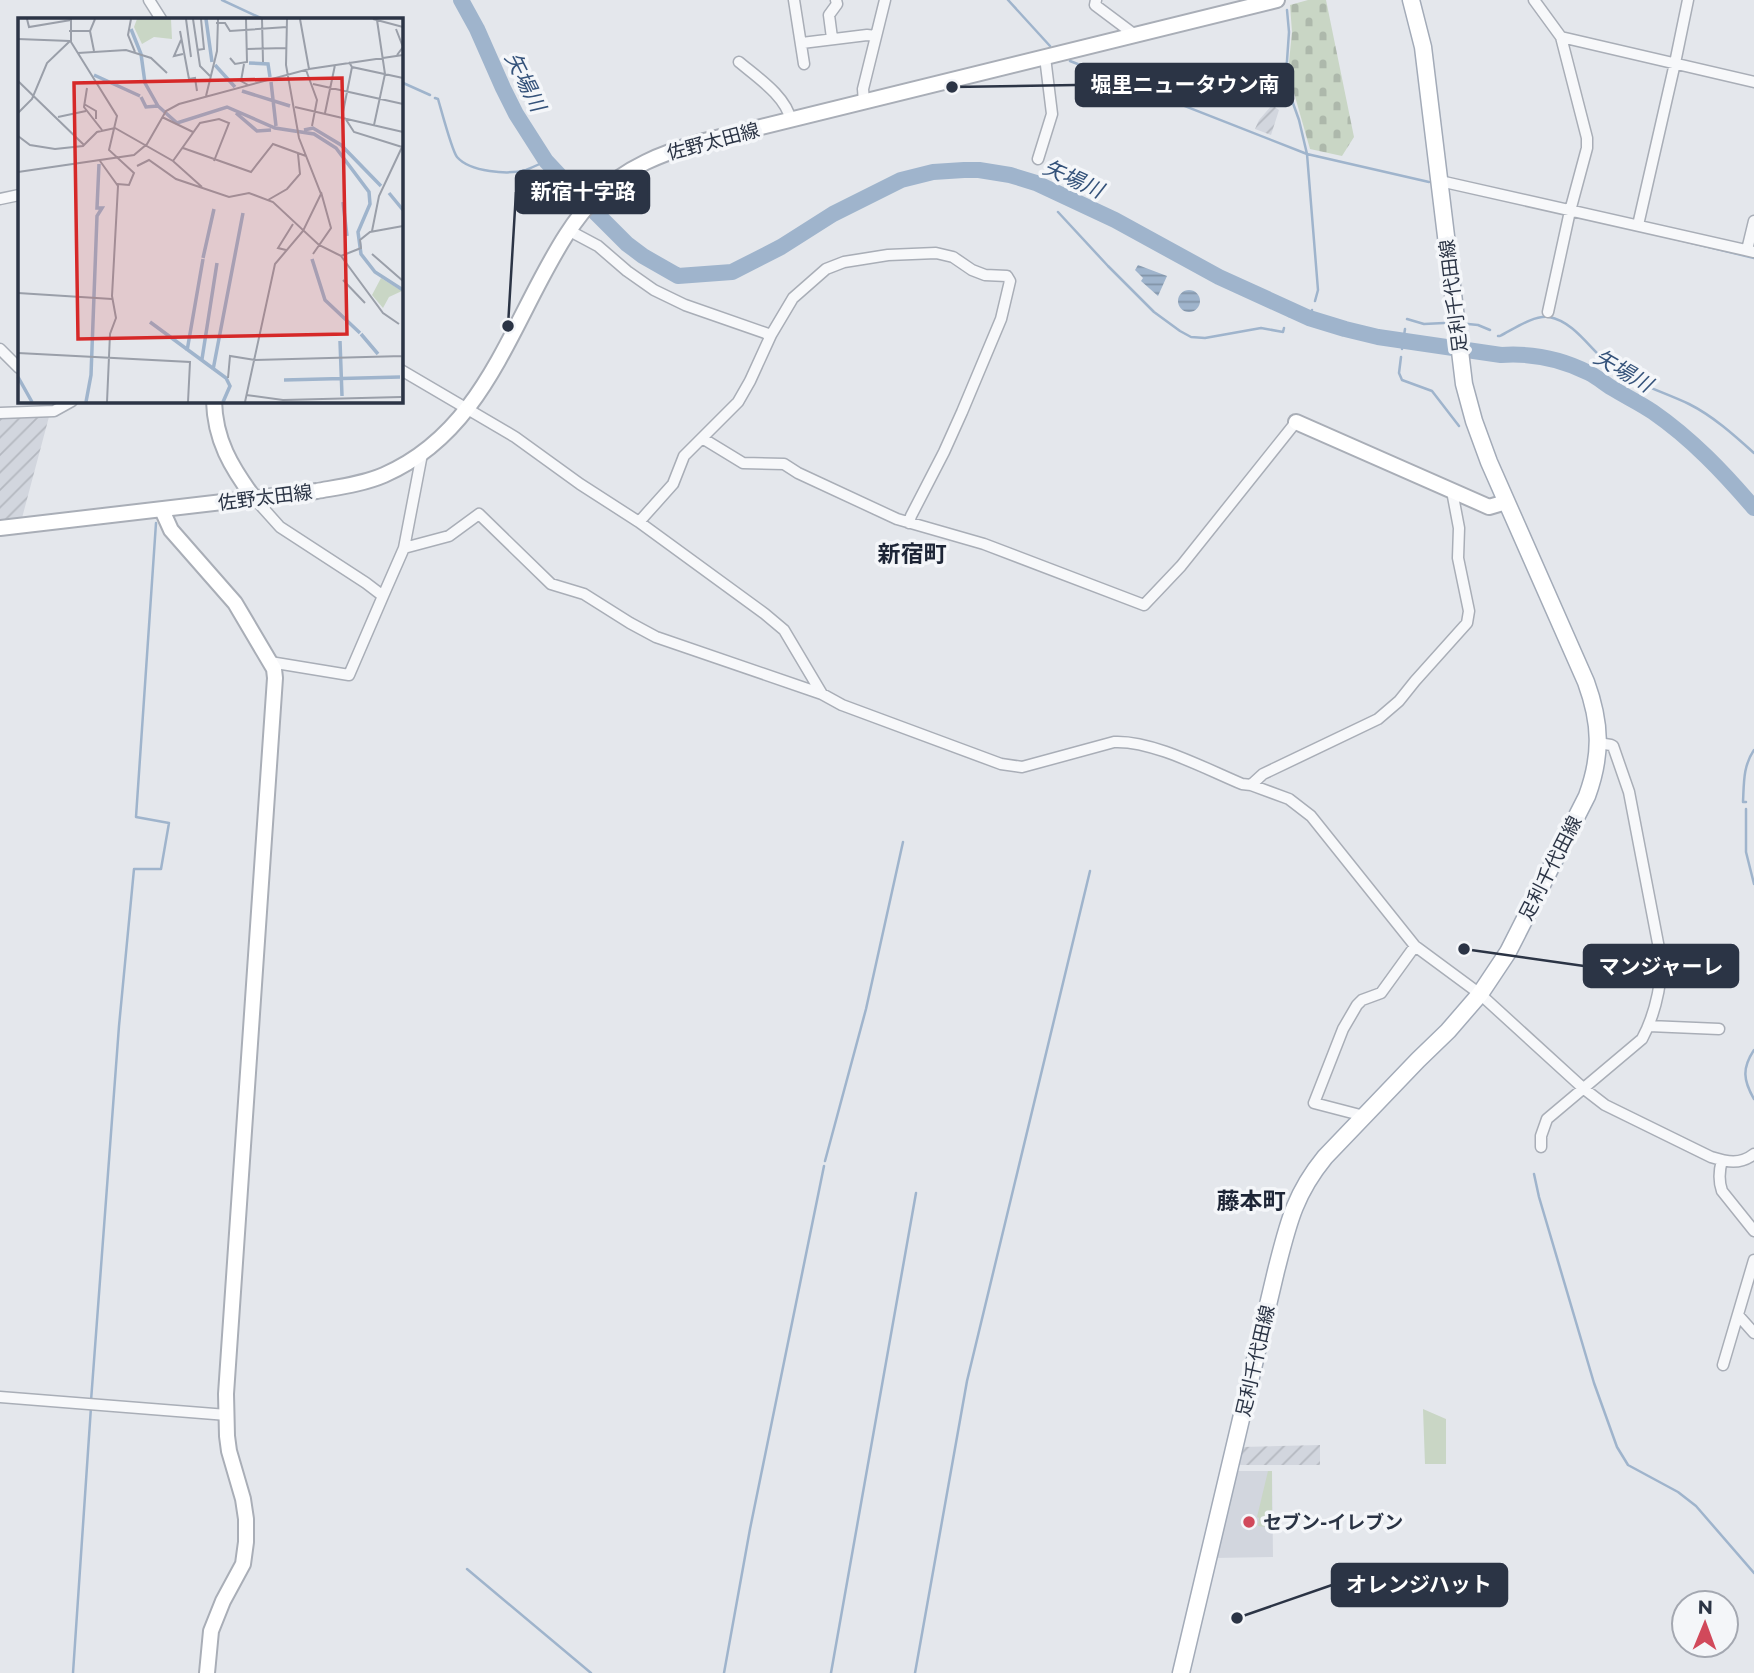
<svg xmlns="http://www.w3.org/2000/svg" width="1754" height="1673" font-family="Montserrat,'Noto Sans JP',sans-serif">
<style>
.built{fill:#d2d6de}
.industrial{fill:url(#industrial-furrows)}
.green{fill:#c9d6c5}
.cemetery{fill:url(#cemetery-stones)}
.water{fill:url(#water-rules)}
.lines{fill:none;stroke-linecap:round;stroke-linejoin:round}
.stream{stroke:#9fb4cc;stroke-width:2.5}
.river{stroke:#9fb4cc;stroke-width:16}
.street-casing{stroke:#a9aeb7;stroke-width:13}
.secondary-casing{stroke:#a9aeb7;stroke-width:18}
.primary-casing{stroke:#a3abb8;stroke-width:19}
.street{stroke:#f7f8fa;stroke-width:10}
.secondary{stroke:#fff;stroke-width:14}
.primary{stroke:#fff;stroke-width:16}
.poi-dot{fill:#d1495b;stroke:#f4f6f9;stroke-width:2.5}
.labels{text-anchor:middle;stroke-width:7;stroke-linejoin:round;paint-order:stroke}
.street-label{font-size:19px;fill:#2b3445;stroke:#f4f6f9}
.poi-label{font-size:19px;font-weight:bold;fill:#2b3445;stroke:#f4f6f9;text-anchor:start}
.water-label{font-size:21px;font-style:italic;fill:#34527a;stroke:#f4f6f9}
.quarter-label{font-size:23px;font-weight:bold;fill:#1d2536;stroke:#f4f6f9}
.inset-river{fill:none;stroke:#9fb4cc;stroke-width:3.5}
.inset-road{fill:none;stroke:#9a9fa9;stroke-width:2}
.view{fill:#d62828;fill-opacity:0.15;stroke:#d62828;stroke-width:3.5}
.inset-edge{fill:none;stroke:#2b3445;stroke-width:3.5}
.leader{fill:none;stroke:#2b3445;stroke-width:2.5}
.callout-dot{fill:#2b3445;stroke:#f4f6f9;stroke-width:2.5}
.callout{fill:#2b3445;stroke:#2b3445;stroke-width:2.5}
.callout-label{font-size:21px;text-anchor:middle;font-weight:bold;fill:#fff}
</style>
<defs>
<pattern id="industrial-furrows" width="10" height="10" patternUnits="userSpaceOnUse" patternTransform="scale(1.75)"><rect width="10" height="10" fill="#d2d6de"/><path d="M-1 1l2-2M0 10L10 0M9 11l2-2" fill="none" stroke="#b4b8c0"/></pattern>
<pattern id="cemetery-stones" width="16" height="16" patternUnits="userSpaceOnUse" patternTransform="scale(1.75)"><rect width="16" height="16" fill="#c9d6c5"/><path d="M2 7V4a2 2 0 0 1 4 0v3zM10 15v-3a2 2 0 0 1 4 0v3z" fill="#adb8ab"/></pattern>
<pattern id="water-rules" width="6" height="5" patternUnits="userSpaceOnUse" patternTransform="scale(1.75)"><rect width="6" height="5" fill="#9fb4cc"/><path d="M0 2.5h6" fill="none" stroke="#8293a7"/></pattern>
</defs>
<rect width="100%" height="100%" fill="#e4e7ec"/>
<path class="built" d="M1237,1471H1272L1273,1557L1214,1558L1235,1473Z"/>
<path class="industrial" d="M1272,105L1279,110L1271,135L1255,129L1259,120Z
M50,413L22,518L0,521V416Z
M1320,1445V1465H1237L1242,1447Z"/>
<path class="green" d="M1423,1409L1446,1419V1464H1425Z
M1268,1471H1272V1528L1258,1526L1259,1518L1257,1517Z"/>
<path class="cemetery" d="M1308,0H1326L1354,137L1342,156L1310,149L1288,72L1292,32L1290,5Z"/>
<path class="water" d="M1138,265L1167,276L1158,296L1141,281L1143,278L1135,270Z
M1178 301a11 11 0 1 1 22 0a11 11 0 1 1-22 0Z"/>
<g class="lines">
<path class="stream" d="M222,0L263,19
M1008,0L1050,46
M1287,10L1289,32L1286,75L1289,92L1299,120L1307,154L1318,290L1315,301
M1070,61L1307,154L1429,182
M401,82L430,95
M435,98L438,99C441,109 452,151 457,157C470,172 508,175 526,170C533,167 540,164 546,161
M1058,212L1108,266L1154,312L1180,331L1191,337L1205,338L1261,328L1283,332L1284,328
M1646,232L1754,258
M1289,316L1291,310
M1309,318L1312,310
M1407,319L1424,324L1444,323
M1468,324L1478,325L1490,330
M1498,336H1500C1514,329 1533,315 1549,317C1577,322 1593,355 1616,370C1636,384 1666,393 1689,404C1713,416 1734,435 1754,453
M1402,349L1405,329
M1401,357L1399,373L1402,380L1432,391L1459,426
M1746,802H1743C1744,783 1743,766 1754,750
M1746,809V852L1754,884
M1754,1050C1742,1068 1743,1080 1754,1099
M825,1161L866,1009L903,842
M1534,1174L1539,1197L1594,1383L1617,1447L1628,1465L1678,1492L1696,1506L1754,1573
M91,1401L119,1026L134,869H161L169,823L136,817L156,523
M467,1569L591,1673
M73,1673L91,1407
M724,1673L750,1529L824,1166
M831,1673L916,1193
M915,1673L967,1381L1090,871"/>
<path class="river" d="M461,0L477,29L503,88L516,114L546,161L574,191L627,244L643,256L678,276L732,272L781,247L833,214L901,180L933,172L964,170H979L1010,175L1036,183L1115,220L1219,277L1309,318L1345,329L1378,337L1501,355C1531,353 1562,359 1589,373C1597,377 1604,383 1612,388C1625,396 1640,403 1653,412C1692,439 1724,473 1754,508"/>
<g class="street-casing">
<path id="street" d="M149,0L161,19
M794,0L804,64
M1096,0L1095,5L1135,35
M1534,0L1561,37L1587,138V148L1570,211L1548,312
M1561,37L1754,82
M832,38L829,15L837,4L836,0
M802,43L867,35L876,36
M739,62C757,77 787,97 791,121
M864,102L863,89L885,0
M1038,159L1052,114L1045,57
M1440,181L1754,252
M0,199L19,195
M1638,225L1675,63L1688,0
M568,230L598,246L627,271L654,290L685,305L771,335
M1747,250L1754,221
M0,349L19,368
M401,370L515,437L580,484L639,522L765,614L784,630L822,694
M0,413L54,411L72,401
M702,438L743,463L784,464L798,473L897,519L984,544L1144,605L1181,566L1296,422
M254,498L280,527L366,583L383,596L349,675L270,662
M639,522L673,484L684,456L738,402L750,381L771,335L793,298L826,269L844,262L888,255L936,253L953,257L972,270L985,275L1007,276L1010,281L1001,319L962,412L944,452L911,516L909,523
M404,548L449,536L479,514L551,584L584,594L630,623L656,637L822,694L842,705L1001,764L1022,767L1114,742C1152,740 1206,769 1242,784L1251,785L1289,799L1311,816L1415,946L1480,994L1583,1088L1605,1105L1711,1157C1727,1162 1740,1165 1754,1154
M383,596L404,548L422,454
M1251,785L1263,774L1378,719L1399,701L1415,681L1467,623L1469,611L1458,558L1459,528L1452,491
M1649,1026L1719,1029
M1364,1116L1314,1103L1343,1029L1357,1005L1362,1000L1381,993L1415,946
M1541,1147V1136L1547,1119L1642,1039C1654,1017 1660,989 1662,964L1629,792L1613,746L1611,745L1598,743
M1722,1160C1719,1171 1718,1180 1722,1191L1754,1231
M1738,1315L1754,1333
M1723,1365L1754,1260
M0,1397L227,1415"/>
</g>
<g class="secondary-casing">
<path id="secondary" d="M214,401C215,440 231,467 254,498
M1296,422L1489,507L1506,502
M162,510L171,530L235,603L274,669L275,678L226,1394L227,1436L229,1451L243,1499L246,1519V1542L243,1564L223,1601L211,1631L207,1673
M0,528L317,491C339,487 363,484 384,475C469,438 500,356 541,279C557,249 573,220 597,196C626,167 663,153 700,142L1277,0"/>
</g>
<g class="primary-casing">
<path id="primary" d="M1181,1673L1276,1271C1288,1224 1294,1195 1325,1157L1418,1060L1448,1031L1480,994L1508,952L1587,796C1602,755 1601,723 1586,682L1489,462L1474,421L1464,384L1423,47L1411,0"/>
</g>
<use href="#street" class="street"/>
<use href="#secondary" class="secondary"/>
<use href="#primary" class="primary"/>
</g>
<circle class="poi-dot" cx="1249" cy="1522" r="7"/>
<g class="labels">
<g class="street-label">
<text transform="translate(713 141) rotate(-15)" y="7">佐野太田線</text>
<text transform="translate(1453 296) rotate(-97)" y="7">足利千代田線</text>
<text transform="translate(265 497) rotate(-7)" y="7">佐野太田線</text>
<text transform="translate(1550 868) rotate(-63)" y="7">足利千代田線</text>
<text transform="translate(1255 1361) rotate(-77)" y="7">足利千代田線</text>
</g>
<g class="poi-label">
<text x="1263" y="1529">セブン-イレブン</text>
</g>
<g class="water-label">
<text transform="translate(525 82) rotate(63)" y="7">矢場川</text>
<text transform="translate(1073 179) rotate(24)" y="7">矢場川</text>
<text transform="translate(1623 371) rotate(30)" y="7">矢場川</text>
</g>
<g class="quarter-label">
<text x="912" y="562">新宿町</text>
<text x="1251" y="1209">藤本町</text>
</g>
</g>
<g transform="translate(18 18)">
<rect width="385" height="385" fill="#e4e7ec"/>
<path d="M119,1H153L154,21L136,19L124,26L116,9Z" fill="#c9d6c5"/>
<path d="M363,260L384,273L371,279L365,290L354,277Z" fill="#c9d6c5"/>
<path class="inset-river" d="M188,1L194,44M113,11L123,36L127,65L140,88L159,105L209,89L257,110L296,116L318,130L351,174L352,186L340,214L343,236L357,254L385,272M231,45L250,46L252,59M197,47L217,69M76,57L122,78M253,64L258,108M224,73L272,88M123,79L128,89L140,88M218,95L239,113L253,112M286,112L295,110L323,127L363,168M371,175L385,192M325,184L329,218M185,240L196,191M294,241L307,282L342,315M132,304L208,360L212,368L205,384M343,316L360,336M322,323L324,378M169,333L185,241M184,341L199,245M195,352L225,195M0,359L14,384M266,362L382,359M68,384L73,357L79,198L84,190H79L81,146"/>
<path class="inset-road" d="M9,1L11,9L53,2M53,1V24L99,98L91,132L116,155L111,167L99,166M113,1L110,17L117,34M168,1L173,39M175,1L182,48L192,58M244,1L245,44M282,1L291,51M355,1L385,9M198,5H207L212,13L269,9M378,11L385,29L379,37M51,13H72M162,13L171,61L177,60L179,73M0,21L52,23M163,22L156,38L165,36M229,31L269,30M179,32L186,31L183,1M76,33L72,13L77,1M60,35L108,32L133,40L149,55M212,40L217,46L229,44L228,1M331,44L334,49L385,60M226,46L223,63L230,67M288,52L299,82L294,108M0,63L66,127M295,66L385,86M69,70L66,89L84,112M188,78L199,33L200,1M66,86L78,93V101M277,89L385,114M0,95L14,81L29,45L52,23M307,95L317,47M40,99L68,93M144,99L175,114M324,99L334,49M327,100L336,114L384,129M356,107L367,56L359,2M0,118L12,127L37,131L65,128L79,114L97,110L155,143L184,169M165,130L233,154L255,126L288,138M82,143L100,168L94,278L98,300L92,316L89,384M155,143L182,105L201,101L211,105L196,143M119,148L131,142L158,161L211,179L231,175L255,184L301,227L323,238L343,230L342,222L352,214L385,208M0,154L116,137L129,126L148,93L161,86L291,51L385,37M250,182L269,171L282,156L280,136M354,213L361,178L385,127M268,232L260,230L275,206M295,236L313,210L303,174M354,236L385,263M323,238L365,295L381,306M325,262L347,285M0,275L94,281M0,335L172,344L170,384M210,360L212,338L237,342L385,338M228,377L265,382L383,379M227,384L257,246L285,213L303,176L281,120L268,47L269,1M384,384L385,298"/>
<path class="view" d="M324,60L329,316L60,321L56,65Z"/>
<rect width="385" height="385" class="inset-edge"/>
</g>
<path class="leader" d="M952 87L1076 85M508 326L516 192M1464 949L1584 966M1237 1618L1332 1585"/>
<g class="callout-dot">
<circle cx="952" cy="87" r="7"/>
<circle cx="508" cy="326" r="7"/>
<circle cx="1464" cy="949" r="7"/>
<circle cx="1237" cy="1618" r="7"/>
</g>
<g class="callout">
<rect x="1076" y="64" width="217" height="42" rx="7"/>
<rect x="516" y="171" width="133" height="42" rx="7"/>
<rect x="1584" y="945" width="154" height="42" rx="7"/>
<rect x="1332" y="1564" width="175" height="42" rx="7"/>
</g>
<g class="callout-label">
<text x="1185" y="92">堀里ニュータウン南</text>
<text x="583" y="199">新宿十字路</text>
<text x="1661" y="974">マンジャーレ</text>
<text x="1419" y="1592">オレンジハット</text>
</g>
<g transform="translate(1705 1624) rotate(1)"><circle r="33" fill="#f4f6f9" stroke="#a4a8b1" stroke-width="2"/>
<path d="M0-5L12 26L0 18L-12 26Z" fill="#d1495b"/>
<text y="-10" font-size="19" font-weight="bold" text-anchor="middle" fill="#2b3445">N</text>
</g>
</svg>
